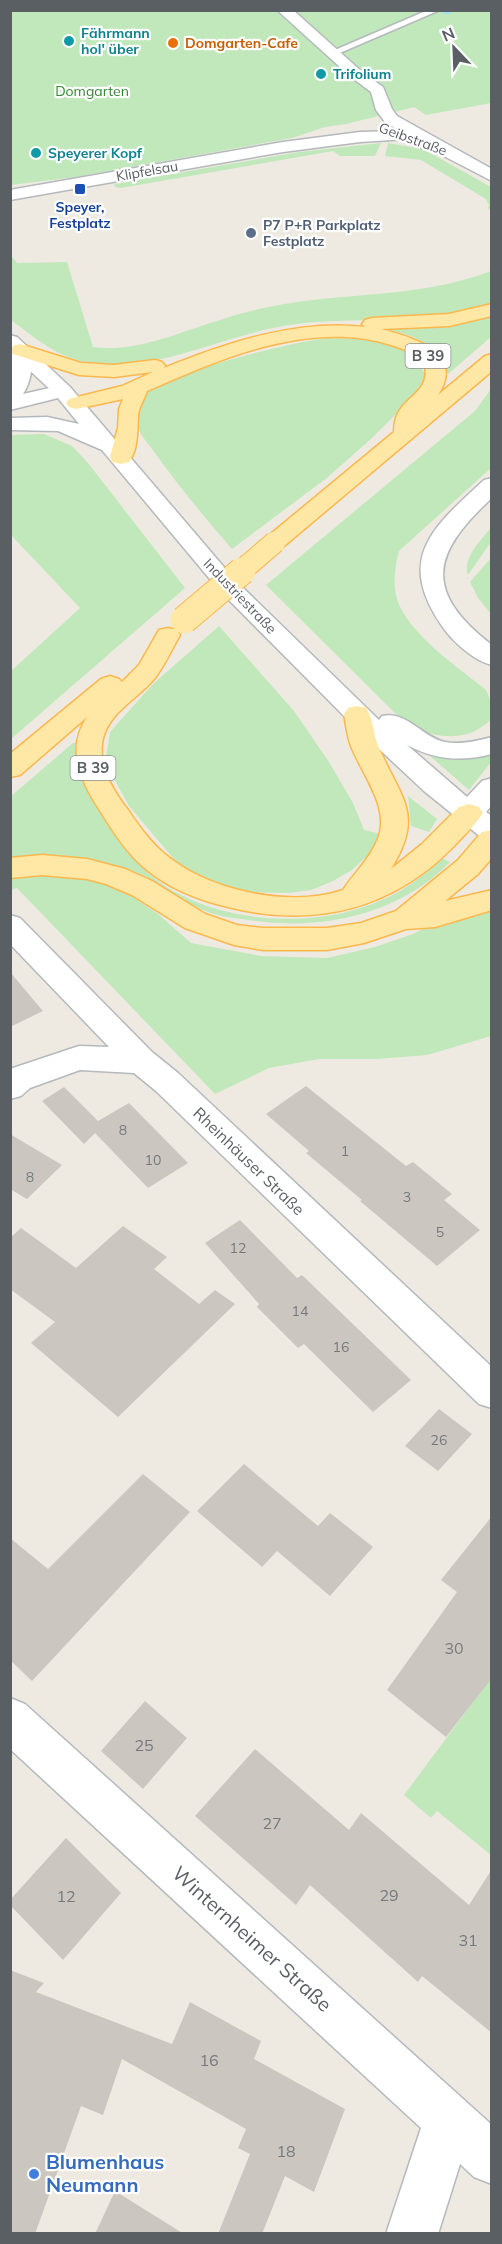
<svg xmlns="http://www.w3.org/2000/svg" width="502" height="2244" font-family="Mulish,sans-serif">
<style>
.green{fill:#c0e8bb}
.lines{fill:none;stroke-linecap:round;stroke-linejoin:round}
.stream{stroke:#a0e0ff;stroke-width:4.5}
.building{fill:#cbc7c0}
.service-casing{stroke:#b4b9bd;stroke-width:3}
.minor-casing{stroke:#b4b9bd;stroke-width:3}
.tertiary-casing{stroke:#b4b9bd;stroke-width:3}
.primary-casing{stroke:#fcb74d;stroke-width:3}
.service{fill:#fff;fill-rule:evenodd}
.minor{fill:#fff;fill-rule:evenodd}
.tertiary{fill:#fff;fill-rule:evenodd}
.primary{fill:#ffe7a5;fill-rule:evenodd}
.primary-bridge-far1-casing{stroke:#fcb74d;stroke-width:23;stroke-linecap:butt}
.primary-bridge-casing{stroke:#fcb74d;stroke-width:29;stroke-linecap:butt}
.primary-bridge-far1{stroke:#ffe7a5;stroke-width:21}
.primary-bridge{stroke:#ffe7a5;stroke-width:27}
.culture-dot{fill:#0f9aa8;stroke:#fff;stroke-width:2}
.food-dot{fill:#e8710a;stroke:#fff;stroke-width:2}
.transit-dot{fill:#1a4fb4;stroke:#fff;stroke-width:2}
.service-dot{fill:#5c6f8a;stroke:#fff;stroke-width:2}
.shop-dot{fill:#3f7fe0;stroke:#fff;stroke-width:2}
.labels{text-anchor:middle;stroke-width:4.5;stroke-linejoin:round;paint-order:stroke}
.far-culture-label{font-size:14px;font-weight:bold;fill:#0d838f;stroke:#fff;text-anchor:start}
.far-food-label{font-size:14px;font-weight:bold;fill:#c56008;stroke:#fff;text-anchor:start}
.far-park-label{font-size:14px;fill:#33872e;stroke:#fff}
.far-street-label{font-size:14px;fill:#5a5f64;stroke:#fff}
.far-transit-label{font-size:14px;font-weight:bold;fill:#164399;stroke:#fff}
.far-service-label{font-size:14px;font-weight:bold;fill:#4e5e75;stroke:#fff;text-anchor:start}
.number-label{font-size:14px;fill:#76797b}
.shield{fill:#fff;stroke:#8c8f92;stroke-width:1.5}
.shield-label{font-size:15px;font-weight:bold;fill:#5a5f64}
.street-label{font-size:16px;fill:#5a5f64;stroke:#fff}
.near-number-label{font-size:16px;fill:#76797b}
.near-street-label{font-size:20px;fill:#5a5f64;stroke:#fff}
.near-shop-label{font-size:20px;font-weight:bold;fill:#366cbe;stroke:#fff;text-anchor:start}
</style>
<rect width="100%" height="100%" fill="#eeeae1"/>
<path class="green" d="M11,11H491V103L426,115L414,107L346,124L325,127L292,138L76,177L11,185Z
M381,143L375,156H340L333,151L121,188L115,187L114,184L299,152Z
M388,143L423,149L491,187V211L488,208L489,205L486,199L421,160L385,156Z
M10,254L17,263L67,262L93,347C136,353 176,333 217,321C243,312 270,306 297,302C362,293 429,295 491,271V305C478,308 465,313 452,315C398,323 343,317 289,325C227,334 160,371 98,364C62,361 39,341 11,320Z
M491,316V337L448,374C437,345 415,335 385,329L427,327Z
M329,338L377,340L410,352L426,375L415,395L372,438L328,477L232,549C204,517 177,484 152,449C147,442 139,434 138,426C136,415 135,404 142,395C157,375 299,340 329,338Z
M491,389V468L399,551C395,566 392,586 398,602C411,636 458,667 486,690L491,702L492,718C469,744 432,739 405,723L266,585L475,411Z
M44,434L72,446L88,463L185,588L11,739V671L80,608L11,535V435Z
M491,528V542L468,575C462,558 481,540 491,528Z
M491,558V614L478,598L470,582Z
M219,626L294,711L329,762L353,803L364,830L381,834L368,855L352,870L333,881L311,890L288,893L240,892L184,871L129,806L114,779L106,757L110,732L153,684Z
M73,743H77C74,773 90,798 106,822C123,848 145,875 173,891C253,935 378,929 441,858L450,862C398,916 320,931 248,920C235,918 221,917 208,912C174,899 146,874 110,865C78,857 44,860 11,860L10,797Z
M491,753V762L469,790L430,756C450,761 472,760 491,753Z
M408,796L437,819L429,832L411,826Z
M30,873L81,876L121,889L158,914L191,943L261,956L327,958L375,947L413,934L453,913L491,906V1036L427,1055L377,1059H319L269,1068L215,1094L17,888L11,890L10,877Z
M491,1678V1855L437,1811L431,1818L404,1795Z"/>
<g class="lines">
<path class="stream" d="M442,10L448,12"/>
</g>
<path class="building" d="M10,972L43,1011L10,1027Z
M306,1086L406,1166L413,1162L452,1194L444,1200L480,1230L437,1266L360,1201L362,1200L306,1153L309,1151L266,1114Z
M64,1087L98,1121L129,1103L188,1163L148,1188L95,1133L84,1144L42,1101Z
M10,1134L62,1165L27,1199L10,1189Z
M240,1220L297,1278L302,1275L411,1380L373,1412L304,1344L298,1348L257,1307L259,1304L205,1243Z
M123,1226L167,1257L154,1269L199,1304L215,1290L235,1304L118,1417L31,1343L55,1322L10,1289V1238L21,1228L76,1268Z
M439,1409L472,1434L438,1471L405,1446Z
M244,1464L318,1526L330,1513L373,1547L330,1596L277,1551L262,1567L197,1511Z
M143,1474L190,1512L32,1681L10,1660V1538L48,1569Z
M492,1516V1678L446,1737L387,1690L457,1592L441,1580Z
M145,1701L187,1738L143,1789L101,1751Z
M255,1749L349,1830L361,1813L469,1905L492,1869V2033L422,1976L418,1982L310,1885L296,1905L195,1816Z
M66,1838L121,1893L63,1960L10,1905V1900Z
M10,1970L44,1983L36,1992L172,2044L190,2002L261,2041L254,2059L345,2109L314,2192L285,2176L262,2234H218L250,2154L238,2148L246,2129L122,2059L103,2115L81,2106L35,2234H10Z
M115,2191L184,2234H95Z"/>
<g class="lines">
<g class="service-casing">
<path id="service" d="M428,10H440L335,55L328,53Z"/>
</g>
<g class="minor-casing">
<path id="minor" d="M401,131L409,136L407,139L360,142L283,152L10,200V190L283,142L360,132Z
M10,335L17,337L70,387L73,391L70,395L63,397L56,395L10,352Z
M10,915L20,918L152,1052L178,1073L492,1367V1408L479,1404L156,1091L134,1073L80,1070L30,1088L21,1096L10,1099V1069L79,1046L109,1047L10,944Z
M10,1698L25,1704L492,2125V2184L474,2177L460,2164L438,2234H386L421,2128L10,1749Z"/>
</g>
<g class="tertiary-casing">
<path id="tertiary" d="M277,10H293L361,71L383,87L392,109L397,116L492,169V181L438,153L416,146L414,143L416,140L385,122L376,110L371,92L351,77Z
M20,344L27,346C36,358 31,382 23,394L63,385L70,387L235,580L379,720L382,716C406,710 422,737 445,742C460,745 477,741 492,737V754C461,762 435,760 407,745L467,797L482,781L492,778V805L486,812L492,816V840L482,838L424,791L348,720L219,590L102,450L58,431L10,430V418L47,417L79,424L58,398L10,410V349L13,346Z
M492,478V498C432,553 422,591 492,645V665C474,661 452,641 442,626C395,558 433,527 484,480Z"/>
</g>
<g class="primary-casing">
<path id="primary" d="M492,304V316L449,326L381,329C412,337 466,353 438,395L485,356L492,354V371L283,547L275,549L267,547L263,542L267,537L394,432C394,425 395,419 398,413C408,395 430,390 425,366C418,354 404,349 391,345C310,319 220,359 147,391C145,397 141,404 139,410C136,427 140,446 129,462L121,464L113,462L110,457L118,428L119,409L123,399L76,409L69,407L66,403L69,399L122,386L153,372L114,377L79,375L13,354L10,351L13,346L20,344L81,363L114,365L155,360L162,362L165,366L164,368C226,343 296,319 365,327L362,324L365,320L372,318L449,314Z
M168,628L177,630L180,635C172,649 165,665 155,678C137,700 106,713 102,744C99,768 114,792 128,810C139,826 151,843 166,855C209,891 290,908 343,890C354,873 369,860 377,841C392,809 362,775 351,746C347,736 346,724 344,714L348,708L357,706L366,708C374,720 373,735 379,748C401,799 425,814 391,869L422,844L459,807L469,804L479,807L483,813C476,824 465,834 456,844C394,909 315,929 228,907C199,900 170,889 147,870C127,854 112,830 99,809C80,780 66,749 87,717L20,775L10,777V754L101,679L110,676L119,679L122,682L139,665L159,630Z
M492,830V858L478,874L445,901L492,890V910L435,927L406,929L364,943L327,950H263L234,945L185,928L132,895L106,884L87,879L42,875L10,878V858L42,855L87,859L125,869L152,881L205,914L237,925L263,928H327L361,923L396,911L458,860L482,832Z"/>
</g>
<use href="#service" class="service"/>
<use href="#minor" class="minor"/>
<use href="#tertiary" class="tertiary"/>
<use href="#primary" class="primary"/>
<g class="primary-bridge-far1-casing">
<path id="primary-bridge-far1" d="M240,572L275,542"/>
</g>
<g class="primary-bridge-casing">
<path id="primary-bridge" d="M184,620L242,571"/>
</g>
<use href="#primary-bridge-far1" class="primary-bridge-far1"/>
<use href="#primary-bridge" class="primary-bridge"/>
</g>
<g class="culture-dot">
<circle cx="69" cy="41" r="6"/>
<circle cx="321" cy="74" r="6"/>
<circle cx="36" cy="153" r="6"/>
</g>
<circle class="food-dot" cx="173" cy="43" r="6"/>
<rect class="transit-dot" x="74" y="183" width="12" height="12" rx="3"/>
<circle class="service-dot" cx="251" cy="233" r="6"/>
<circle class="shop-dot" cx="34" cy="2174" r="6"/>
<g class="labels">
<g class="far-culture-label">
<text x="81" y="38">Fährmann<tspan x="81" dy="16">hol' über</tspan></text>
<text x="333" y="79">Trifolium</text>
<text x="48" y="158">Speyerer Kopf</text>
</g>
<g class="far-food-label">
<text x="185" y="48">Domgarten-Cafe</text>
</g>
<g class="far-park-label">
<text x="92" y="96">Domgarten</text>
</g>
<g class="far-street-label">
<text transform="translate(413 139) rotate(20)" y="5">Geibstraße</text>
<text transform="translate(147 171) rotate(-10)" y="5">Klipfelsau</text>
<text transform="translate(240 596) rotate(46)" y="5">Industriestraße</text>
</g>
<g class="far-transit-label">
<text x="80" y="212">Speyer,<tspan x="80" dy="16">Festplatz</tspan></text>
</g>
<g class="far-service-label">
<text x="263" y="230">P7 P+R Parkplatz<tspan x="263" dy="16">Festplatz</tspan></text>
</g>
<g class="number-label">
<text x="123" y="1135">8</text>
<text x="345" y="1156">1</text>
<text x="153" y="1165">10</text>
<text x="30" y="1182">8</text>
<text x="407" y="1202">3</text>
<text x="440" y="1237">5</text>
<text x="238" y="1253">12</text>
<text x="300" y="1316">14</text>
<text x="341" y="1352">16</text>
<text x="439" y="1445">26</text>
</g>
<g class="shield">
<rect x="405.5" y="344" width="45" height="24" rx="4.5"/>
<rect x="70.5" y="756" width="45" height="24" rx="4.5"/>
</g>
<g class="shield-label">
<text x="428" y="361">B 39</text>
<text x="93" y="773">B 39</text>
</g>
<g class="street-label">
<text transform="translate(249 1161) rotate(44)" y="6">Rheinhäuser Straße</text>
</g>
<g class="near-number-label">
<text x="454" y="1654">30</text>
<text x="144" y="1751">25</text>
<text x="272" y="1829">27</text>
<text x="389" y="1901">29</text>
<text x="66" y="1902">12</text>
<text x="468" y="1946">31</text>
<text x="209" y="2066">16</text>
<text x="286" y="2157">18</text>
</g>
<g class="near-street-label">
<text transform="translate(252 1939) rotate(42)" y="7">Winternheimer Straße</text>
</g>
<g class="near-shop-label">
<text x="46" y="2169">Blumenhaus<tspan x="46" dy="23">Neumann</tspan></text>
</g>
</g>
<rect width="502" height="2244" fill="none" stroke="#5a5f64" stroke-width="24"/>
<g transform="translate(454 48) rotate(337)" stroke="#ffffff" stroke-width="4.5" paint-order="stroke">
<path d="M0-4.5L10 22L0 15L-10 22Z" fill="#5a5f64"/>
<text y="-9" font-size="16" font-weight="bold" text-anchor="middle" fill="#5a5f64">N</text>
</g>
</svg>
